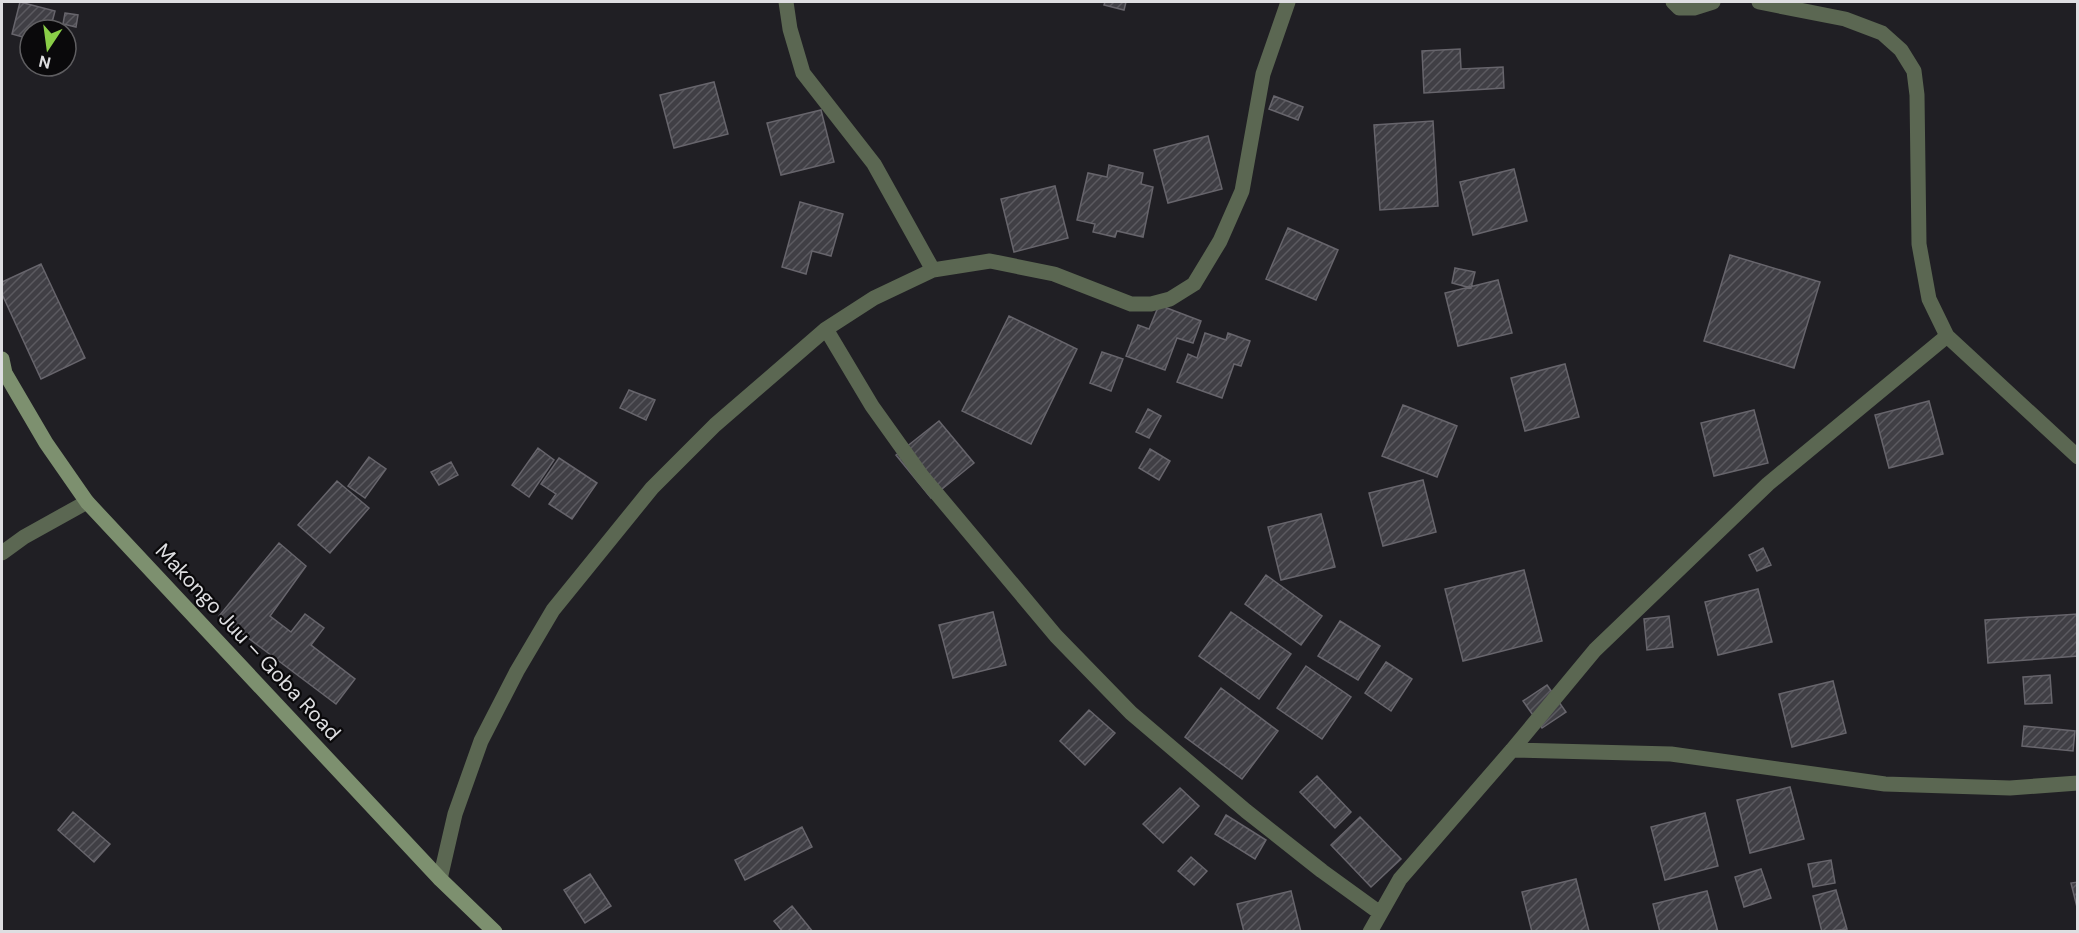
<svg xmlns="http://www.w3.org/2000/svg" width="2079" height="933" font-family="'DM Sans',sans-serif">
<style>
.building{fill:url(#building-hatch);stroke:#67656c;stroke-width:1.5}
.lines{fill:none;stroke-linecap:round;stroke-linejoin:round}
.street{stroke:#5b6752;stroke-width:15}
.secondary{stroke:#7d906f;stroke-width:15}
.labels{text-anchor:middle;stroke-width:4.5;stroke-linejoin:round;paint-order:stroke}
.street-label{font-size:21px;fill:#dedee1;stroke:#0a090b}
</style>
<defs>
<pattern id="building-hatch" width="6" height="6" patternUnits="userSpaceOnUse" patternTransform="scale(1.5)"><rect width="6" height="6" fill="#403f45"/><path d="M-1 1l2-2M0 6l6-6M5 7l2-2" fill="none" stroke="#5b5a60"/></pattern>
</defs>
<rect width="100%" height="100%" fill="#201f24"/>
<path class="building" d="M20,2L55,11L50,30H30V39L12,34Z
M1105,2H1126L1124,10L1104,5Z
M65,13L78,15L76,27L63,24Z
M1460,49L1461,69L1503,67L1504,88L1424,93L1422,51Z
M714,82L728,134L674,148L660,95Z
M1274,96L1303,107L1298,120L1269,109Z
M821,110L834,162L781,175L767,123Z
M1433,121L1438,206L1380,210L1374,125Z
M1208,136L1222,189L1168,203L1154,150Z
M1109,165L1143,173L1141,184L1153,187L1143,237L1117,231L1115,237L1093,232L1095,224L1077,220L1088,173L1107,177Z
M1514,169L1527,221L1473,235L1460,182Z
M1055,186L1068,238L1014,252L1001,199Z
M800,202L843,214L831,256L812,251L806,274L782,267Z
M1288,228L1338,250L1316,300L1266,279Z
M1730,255L1820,282L1794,368L1704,341Z
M41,264L85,358L41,379L2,294V282Z
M1455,268L1475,272L1471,288L1452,283Z
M1498,280L1512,333L1458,346L1445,293Z
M1159,305L1201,321L1193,343L1177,338L1165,370L1126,356L1138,325L1149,329Z
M1009,316L1077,349L1031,444L962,411Z
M1205,333L1226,340L1228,333L1250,341L1241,366L1234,364L1222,398L1177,382L1188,354L1197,358Z
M1102,352L1123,359L1111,391L1090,383Z
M1565,364L1579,417L1525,431L1511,378Z
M629,390L655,400L646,420L620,408Z
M1929,401L1943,454L1889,468L1875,415Z
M1403,405L1457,426L1437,477L1382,456Z
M1148,409L1161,416L1149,438L1136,432Z
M1754,410L1768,463L1714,476L1701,423Z
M939,421L974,463L931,498L896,455Z
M538,448L554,460L529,497L512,485Z
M1150,449L1170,461L1159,480L1139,468Z
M369,457L386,469L365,498L348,486Z
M559,458L597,483L572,519L549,504L556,494L541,484Z
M451,462L458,475L439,485L431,472Z
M1423,480L1436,532L1383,546L1369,493Z
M337,481L369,508L330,553L298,525Z
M1321,514L1335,567L1281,580L1268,527Z
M279,543L306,566L270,616L291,632L305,614L324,628L311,645L355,679L336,704L219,616Z
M1763,548L1771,565L1757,571L1749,555Z
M1524,570L1542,641L1463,661L1445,589Z
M1266,575L1322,616L1301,645L1245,604Z
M1758,589L1772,642L1718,655L1705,602Z
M993,612L1006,665L953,678L939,625Z
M1231,612L1291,654L1259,699L1199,656Z
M2078,614V656L1988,663L1985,620Z
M1669,616L1673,647L1647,650L1644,619Z
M1340,621L1380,646L1358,680L1318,656Z
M1386,662L1412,679L1391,711L1365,693Z
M1306,666L1351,697L1322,739L1277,708Z
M2050,675L2052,703L2025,704L2023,677Z
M1833,681L1846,733L1792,747L1779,694Z
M1547,685L1566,712L1542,728L1523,701Z
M1221,688L1278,731L1242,779L1185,737Z
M1089,710L1115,733L1085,765L1060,741Z
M2024,726L2075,731L2073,751L2022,746Z
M1317,776L1351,812L1335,828L1300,792Z
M1790,787L1804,839L1750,853L1737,800Z
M1180,788L1199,806L1163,843L1143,824Z
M73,812L110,844L94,862L58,830Z
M1705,813L1718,866L1665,880L1651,827Z
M1226,815L1266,840L1255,859L1215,834Z
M1360,817L1401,859L1371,887L1331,845Z
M802,827L812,847L745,880L735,860Z
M1191,857L1207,871L1194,885L1178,871Z
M1831,860L1835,883L1813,887L1808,864Z
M1761,869L1771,898L1744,907L1735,877Z
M590,874L611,906L585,923L564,890Z
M1576,879L1589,931L1532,932L1522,892Z
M2078,882V911L2071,883Z
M1836,890L1847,929L1822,932L1813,896Z
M1291,891L1301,932H1244L1237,904Z
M1707,891L1718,932H1660L1653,904Z
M792,906L813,932H783L774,921Z"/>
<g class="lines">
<path class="street" d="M786,2L790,29L803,73L874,164L933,270
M1673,2L1679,8H1694L1713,2
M1759,2L1845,19L1882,33L1901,50L1914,71L1917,95L1919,244L1929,299L1947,336L2078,457
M826,329L872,406L922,476L1056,636L1131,713L1246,811L1322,871L1380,913
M2,553L24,537L87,502
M1512,750L1671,754L1885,784L2010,788L2078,783
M440,879L455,814L481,741L517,671L553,610L652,488L715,425L826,329L874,298L933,270L990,261L1054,274L1131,304H1151L1170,299L1194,284L1220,241L1242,191L1263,74L1288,2
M1370,932L1400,879L1512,750L1595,650L1768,484L1947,336"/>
<path class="secondary" d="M2,359L5,373L46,443L87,502L440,879L495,932"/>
</g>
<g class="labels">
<g class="street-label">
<text transform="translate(248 642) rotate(47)" y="7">Makongo Juu – Goba Road</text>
</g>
</g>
<rect width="2079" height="933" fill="none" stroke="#dedee1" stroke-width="6"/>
<g transform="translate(48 48) rotate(193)"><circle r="28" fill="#0a090b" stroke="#5f5e61" stroke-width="1.5"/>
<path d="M0-4.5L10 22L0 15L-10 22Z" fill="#8ace48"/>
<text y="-9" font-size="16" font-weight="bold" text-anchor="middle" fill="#dedee1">N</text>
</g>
</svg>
